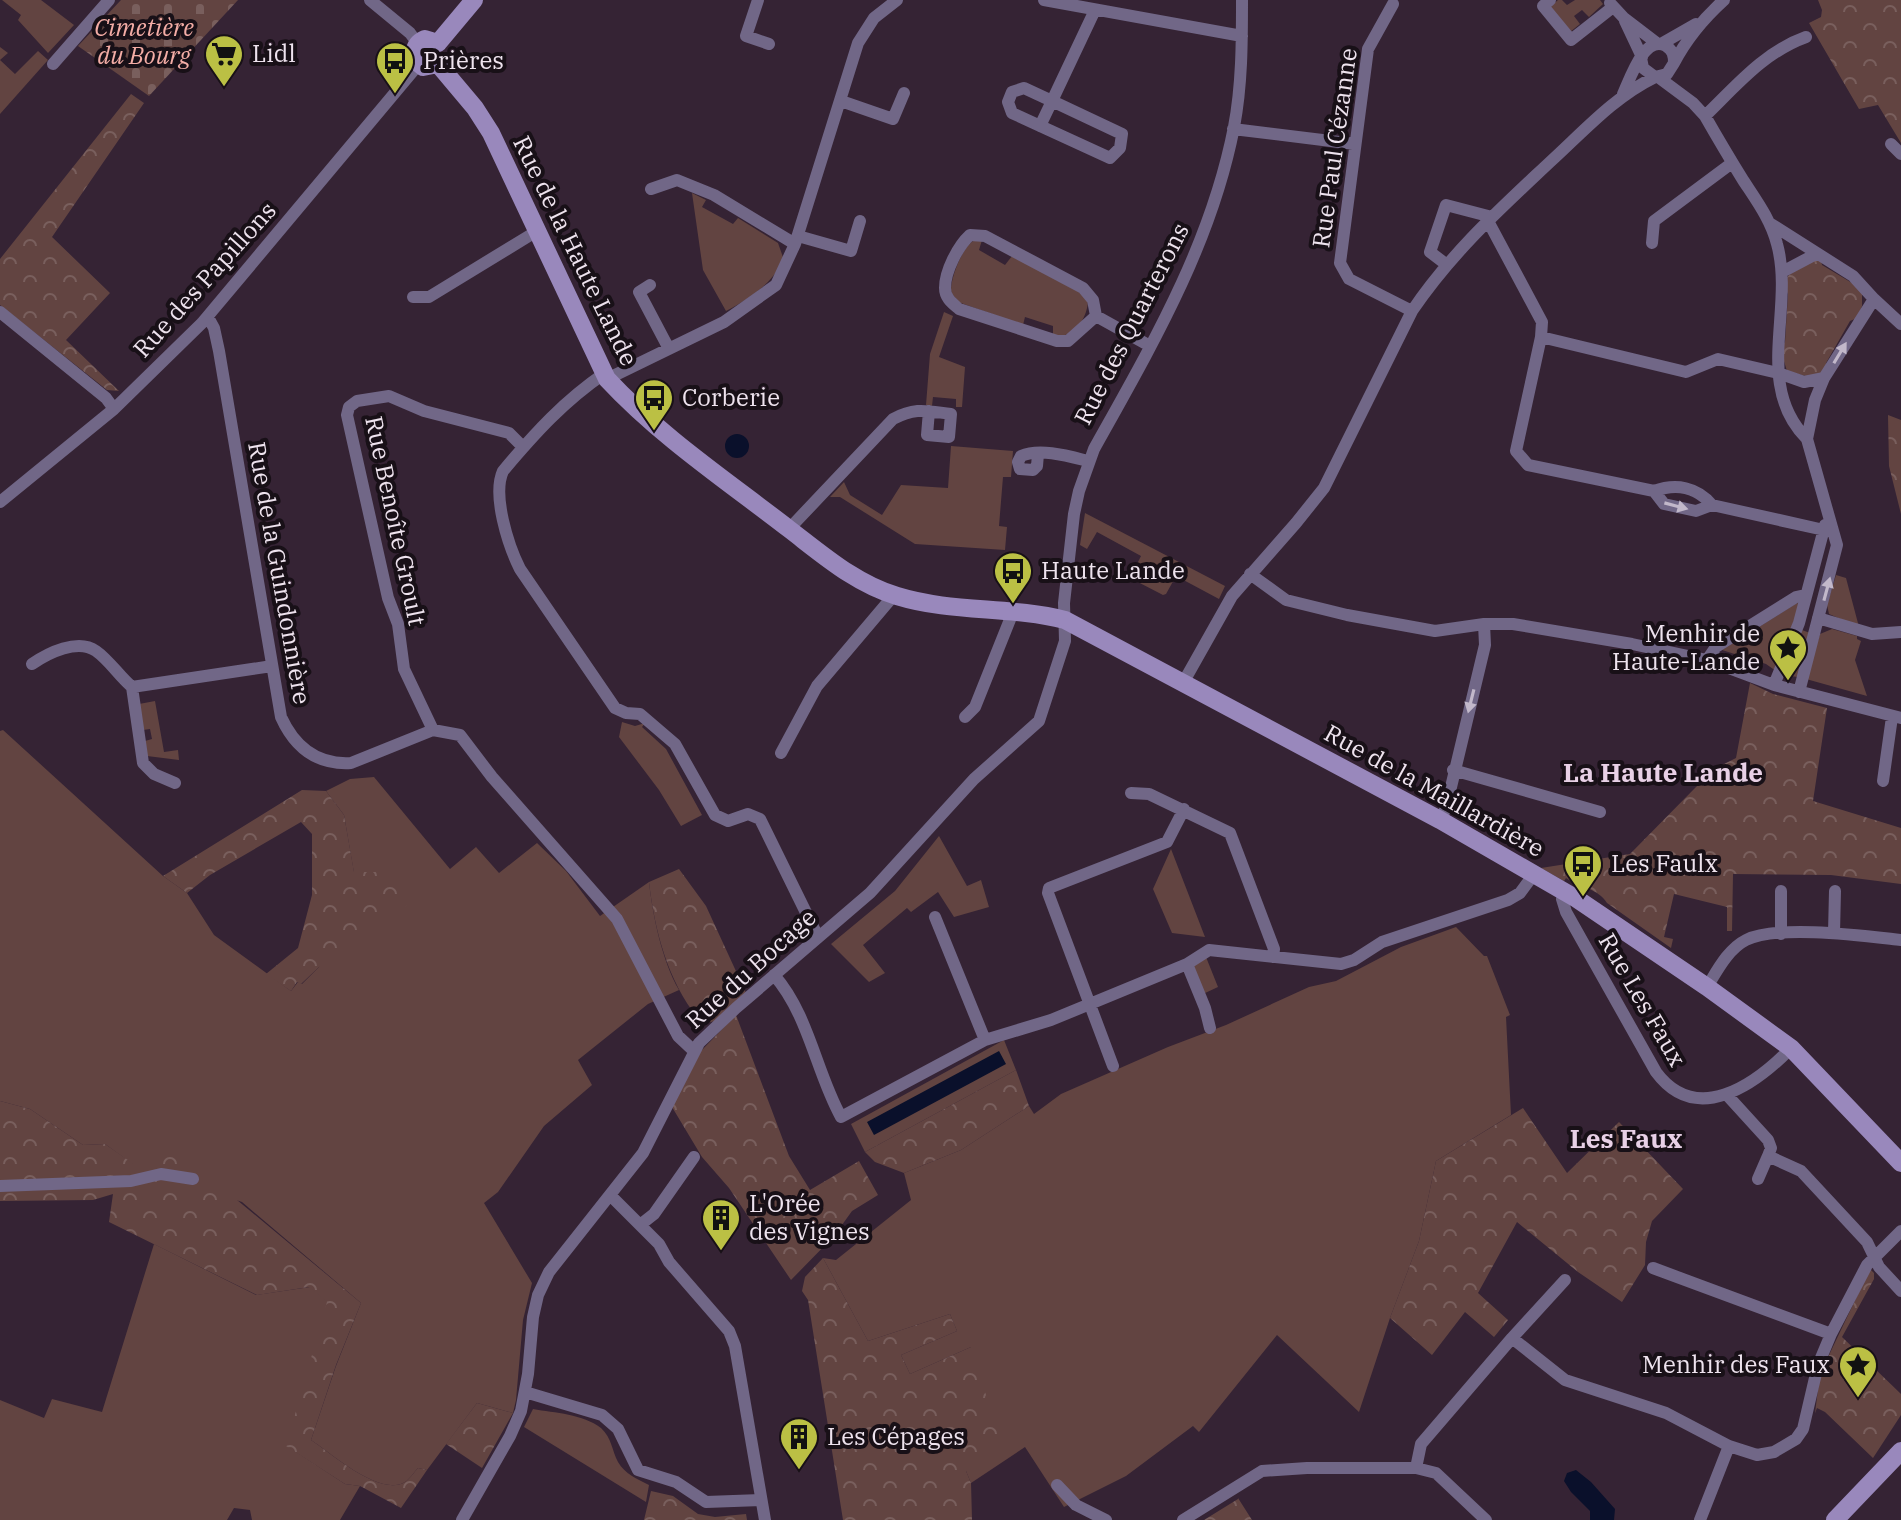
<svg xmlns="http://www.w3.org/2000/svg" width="1901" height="1520" font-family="'IBM Plex Serif',serif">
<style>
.grass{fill:#624441}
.forest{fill:url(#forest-crowns)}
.cemetery{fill:url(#cemetery-stones)}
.water{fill:#0a102b}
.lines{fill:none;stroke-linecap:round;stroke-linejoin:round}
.street{stroke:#716787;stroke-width:12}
.secondary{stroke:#9988bc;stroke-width:18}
.oneway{fill:#c2b8ca}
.labels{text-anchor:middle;stroke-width:8;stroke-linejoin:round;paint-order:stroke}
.park-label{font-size:24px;font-style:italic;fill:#f4ada6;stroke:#181017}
.poi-label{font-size:24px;fill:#eee3ee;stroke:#181017;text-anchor:start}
.street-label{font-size:24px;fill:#eee3ee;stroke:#181017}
.neighbourhood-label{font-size:26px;font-weight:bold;fill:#e8d0e6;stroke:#181017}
</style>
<defs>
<pattern id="forest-crowns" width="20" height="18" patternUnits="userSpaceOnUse" patternTransform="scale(2)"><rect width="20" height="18" fill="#624441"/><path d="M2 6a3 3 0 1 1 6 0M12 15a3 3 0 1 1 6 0" fill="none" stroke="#795f5d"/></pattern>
<pattern id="cemetery-stones" width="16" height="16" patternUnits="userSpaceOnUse" patternTransform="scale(2)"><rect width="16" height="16" fill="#624441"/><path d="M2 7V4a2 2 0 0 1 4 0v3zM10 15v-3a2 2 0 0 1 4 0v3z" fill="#795f5d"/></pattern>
</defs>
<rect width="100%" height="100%" fill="#352334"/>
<path class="grass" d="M2,0H41L74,25L48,53L18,20L21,15Z
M1558,0H1562L1567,5L1575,0H1600L1603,4L1589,17L1582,10L1574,16L1580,24L1570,32L1550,7Z
M0,47L8,53L0,60L15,74L38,51L48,60L0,114Z
M692,193L706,200L702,207L733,224L738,218L778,243L784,260C770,285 751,298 726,311L703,270Z
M975,240H982L979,250L1005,265L1012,256L1085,295L1088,298C1089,316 1073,342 1053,334V326L1025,317L1023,325L958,302C954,297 952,296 951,290C951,277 963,245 975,240Z
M944,312L953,316L939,357L965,367L962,407H956V399L933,397L932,406L926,405L930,354Z
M951,446L1013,451L1011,477H1003L999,526L1007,527L1005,550L915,544L840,497H830L844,482L850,495L882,515L901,485L948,488Z
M1085,513L1225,586L1219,599L1176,576L1166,594L1163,595L1134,580L1131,576L1141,556L1097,532L1087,549L1080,545Z
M1836,575L1846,578L1859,627L1829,614L1827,605Z
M1797,603L1800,604L1776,671L1766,664L1722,650Z
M1832,629L1857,636V639L1861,641L1855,660L1867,696L1806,679L1820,634Z
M1802,630L1810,633L1798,677L1782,675Z
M155,701L164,752L178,750L179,760L147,756L145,741L152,739L150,729L143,730L139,704Z
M622,722L635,726L645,723L642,727L666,749L702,815L681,826L659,790L619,737Z
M3,730L163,876L187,893L214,935L291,991L298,982L302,984L319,967L354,873L344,815L326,791L350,779L374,777L450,869L476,847L499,873L537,843L566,871L600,916L649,882C653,917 662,960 679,990L648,1004L578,1060L592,1085L544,1126L498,1192L484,1203L532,1283L523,1320L516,1400L513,1413L477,1403L427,1470L418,1468C414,1472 410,1479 405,1482C380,1497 332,1454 311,1440L336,1366L361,1303L242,1202L138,1168L105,1144L83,1145L30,1109L0,1101V731Z
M939,836L967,886L981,880L989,907L954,917L938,892L911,912L907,908L863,945L885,973L869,982L831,944L895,891Z
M1171,849L1205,937L1172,933L1153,889Z
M1456,927L1484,956H1487L1510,1015L1506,1017L1511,1115L1436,1161L1419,1241L1390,1318L1359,1412L1277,1335L1199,1432L1193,1426L1126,1476L1064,1507L1025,1447L971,1483L966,1471L971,1347L910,1374L901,1355L957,1331L950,1314L868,1341L823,1258L836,1260L911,1200L904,1173L961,1150L1029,1106L1034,1114L1061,1094L1168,1047L1226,1025L1309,987L1336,981L1401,947Z
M1206,957L1218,987L1203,994L1191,965Z
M1004,1040L1016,1070L865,1152L851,1124Z
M154,1244L256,1295L310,1287L328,1302L287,1446L345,1484L360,1486L340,1520H252L250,1510L234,1508L227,1520H0V1400L44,1418L52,1399L102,1412Z
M533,1409C555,1413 583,1414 601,1428C612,1438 612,1451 618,1462C625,1474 637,1479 649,1485L646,1502L524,1427Z"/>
<path class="forest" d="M1818,0H1901V143L1878,105L1859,109L1809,23L1821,17L1822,10Z
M131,94L144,103L52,237L110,293L66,340L119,391L107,390L0,305V259Z
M1812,260H1821L1822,265L1852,283L1862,292V306L1857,318L1850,321L1826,363V370L1813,378L1787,371L1780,348L1785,342L1788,294C1778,275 1798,268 1812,260Z
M1888,415L1901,420V514L1889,466Z
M1750,683L1773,694L1827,708L1813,801L1901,828V884L1831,875L1733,874L1732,931H1727V907L1674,894L1664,937L1673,939L1671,948L1607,903C1598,888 1580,888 1566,878L1564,881L1541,868L1630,854L1696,787L1720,766L1736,758Z
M302,790L326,791L344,815L354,872H387L414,900L319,967L301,984L297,982L291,991L266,974L298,948L312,895V834L301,822L210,875L187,893L163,876Z
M679,869L706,906L746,993L719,1020L703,1024C669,986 655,933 649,882Z
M736,1015L789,1156L810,1190L859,1161L878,1195L852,1211L834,1236L791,1280L729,1188L702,1157L672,1107L701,1051Z
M1016,1070L1029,1106L961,1150L904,1173L875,1162L865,1152Z
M0,1101L30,1109L83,1145L105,1144L138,1167L152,1155L178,1157L225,1190L361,1303L336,1365L311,1440C332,1454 380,1497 405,1482C410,1479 414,1472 418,1468L427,1470L401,1508L360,1486L345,1484L286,1446L327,1302L309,1287L257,1295L109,1222L113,1194L93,1200L0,1201Z
M1523,1108L1567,1173L1619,1122L1683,1189L1652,1221L1646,1242L1645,1265L1622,1302L1578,1272L1517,1222L1478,1293L1508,1320L1494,1337L1465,1312L1432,1355L1390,1318L1419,1241L1436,1161Z
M823,1258L868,1341L950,1314L957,1331L901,1355L910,1374L971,1347L1002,1446L966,1471L971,1483L972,1520H843L808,1300L802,1291L805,1277Z
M1870,1269L1874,1273V1279L1842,1337L1901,1394V1415L1873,1458L1825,1412L1817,1408L1815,1413L1820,1374Z
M477,1403L513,1413L482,1468L446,1444Z
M651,1491L673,1496L698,1514L715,1517L746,1514L747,1520H644Z
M1238,1498L1252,1520H1204L1238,1499Z"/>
<path class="cemetery" d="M121,0H238L149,96L78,46Z"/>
<path class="water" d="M725 446a12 12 0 1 1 24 0a12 12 0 1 1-24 0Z
M999,1051L1006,1064L874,1135L867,1122Z
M1576,1470L1591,1482L1615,1509L1614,1520H1590V1511L1571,1492L1564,1481L1567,1473Z"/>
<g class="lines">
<path class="street" d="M370,0L410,33L418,44
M758,0L746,36L769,44
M1044,0L1242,36
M1550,0L1543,6L1571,40L1613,7
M1610,3L1624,18L1658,44
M1393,4L1368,49L1340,263L1349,279L1412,311
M1625,21L1642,57
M1661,44L1696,24
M1674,63C1687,38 1703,19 1724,0
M53,64L109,0
M1658,77L1693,103L1705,116C1717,137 1730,159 1743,180C1756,200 1771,220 1777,244C1795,309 1753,385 1807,439
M1623,94C1630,79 1645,33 1666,46C1673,50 1674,56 1674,63L1667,74L1655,77L1643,68L1641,58
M841,101L893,119L904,93
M1705,116C1736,86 1764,52 1806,37
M1040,126L1052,101L1024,88L1012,92L1008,102L1012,113L1110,158L1120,148L1122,134L1052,101L1095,10
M1233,129L1355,144
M1891,144L1901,154
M651,189L677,180L714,195L795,244
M1488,221L1542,322L1541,337L1516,451L1528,465L1654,491
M970,235L985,236L1083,288L1093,300L1096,316L1068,341H1057L959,309C952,303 945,298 945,288C945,271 958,246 970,235Z
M798,236L851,251L860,221
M1652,243L1654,221L1732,163
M1447,265L1430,252L1446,205L1492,217
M1782,272L1816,254
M650,285L639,292L668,347
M413,297H429L537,231
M1874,299L1901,324
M0,312L106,398L114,409
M1096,316L1150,346
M208,317L214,328L219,351L281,717C295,748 317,765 351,763L433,730L460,735L492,777L617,919L678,1036L694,1051
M1541,337L1686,372L1718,359L1778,373L1804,382L1824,378L1874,299L1853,276L1771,224
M605,373C564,401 535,433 503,471C492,495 508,545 520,569L615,708L626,713L640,714L675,744L715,815L728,821L748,814L760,819L818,937
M607,379L724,322L776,285L795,244L858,43L874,18L897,0
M1038,454L1037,466L1033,470L1020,469L1018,462L1021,456C1040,448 1068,456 1088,461
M0,502L114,409L202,323L419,64
M1712,505C1697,487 1676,483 1654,491L1664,504L1696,511L1712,505L1824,530
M789,529L893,419C916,407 926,411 951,414L949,437L927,435L929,411
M1250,574L1286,600L1347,615L1435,631L1484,624H1513L1632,644L1707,660L1774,685L1901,718
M1818,618L1872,634L1901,632
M1707,660L1716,647L1796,597L1805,595
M32,664C48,653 78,638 96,651C109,660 119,676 132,687L272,666
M1183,683L1232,596L1296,523L1324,488L1412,311C1452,252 1499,210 1550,162C1584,131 1614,97 1655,77
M1774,685L1799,623L1825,525
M132,687L143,763L154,774L175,783
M1799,692L1837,545L1807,439L1815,400L1824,378
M965,717L975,707L1013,612
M433,730L404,669L398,624L388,598L347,415L349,407L357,401L389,396L424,411L509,433L523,447
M781,753L817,686L894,595
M1453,770L1600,812
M1883,781L1892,717
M1131,793L1149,794L1230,833L1274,949L1273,957
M1440,820L1446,808L1485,645L1484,624
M1565,892L1562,899L1566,912L1656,1072C1696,1126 1754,1086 1791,1048
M1834,933L1835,891
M1781,934V891
M1187,964L1205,1008L1210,1028
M774,975C809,1015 816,1072 841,1117L985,1040L935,917
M1707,987C1717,971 1728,949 1746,940C1778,924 1865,936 1901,940
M985,1040L1051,1020L1187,964L1209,950L1341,964L1354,960L1382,942L1508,900L1520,893L1534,874
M1113,1066L1048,893L1049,888L1167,842L1184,809
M1727,1095L1768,1140L1771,1148L1768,1156L1801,1171L1867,1242L1879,1267L1901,1291
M1758,1179L1768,1156
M0,1186L131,1181L161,1174L193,1179
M610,1195L659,1244L669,1262L729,1331L735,1346L765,1520
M640,1225L654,1214L694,1157
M1653,1268L1831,1334
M1512,1338L1565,1380L1666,1413L1729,1446L1757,1455L1774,1452L1796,1439L1803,1429L1818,1365L1831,1334L1867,1265L1901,1231
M525,1392L602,1415L618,1429L638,1470L676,1482L706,1502L761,1500
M1416,1468L1421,1444L1512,1338L1565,1280
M1057,1485L1076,1505L1106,1520
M462,1520L510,1436L521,1411L528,1374L533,1317L538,1295L549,1272L643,1153L699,1043L736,1008L870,893L974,779L1039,721L1065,641L1064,603L1074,514L1079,491L1094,449C1152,345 1211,245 1234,127C1242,85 1242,42 1242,0
M1183,1520L1262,1471L1307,1468H1416L1436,1473L1486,1520
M1700,1520L1729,1446"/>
<path class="secondary" d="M438,43L474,0
M438,64L475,108L491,133L607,379C661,437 727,481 789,529C823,555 856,584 897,596C952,613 1010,606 1065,620L1440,820L1577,899L1707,987L1791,1048L1901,1163
M438,64L423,67C411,59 412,45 425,39L438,43
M1835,1520L1901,1451"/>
</g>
<defs><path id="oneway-solid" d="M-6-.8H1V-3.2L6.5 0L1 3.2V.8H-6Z" transform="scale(2)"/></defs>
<g class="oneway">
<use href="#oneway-solid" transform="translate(1840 353) rotate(-59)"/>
<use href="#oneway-solid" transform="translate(1676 506) rotate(15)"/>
<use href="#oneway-solid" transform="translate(1827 589) rotate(-75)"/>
<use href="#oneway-solid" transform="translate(1471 701) rotate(104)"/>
</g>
<defs>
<g id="supermarket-pin" transform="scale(2)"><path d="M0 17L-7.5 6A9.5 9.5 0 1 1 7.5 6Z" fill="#bbc044" stroke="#181017"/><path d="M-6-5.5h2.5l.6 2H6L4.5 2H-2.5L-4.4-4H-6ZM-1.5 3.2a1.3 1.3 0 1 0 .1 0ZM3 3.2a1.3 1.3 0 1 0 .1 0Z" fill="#111"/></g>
<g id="bus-pin" transform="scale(2)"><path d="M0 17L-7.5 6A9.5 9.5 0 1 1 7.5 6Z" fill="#bbc044" stroke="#181017"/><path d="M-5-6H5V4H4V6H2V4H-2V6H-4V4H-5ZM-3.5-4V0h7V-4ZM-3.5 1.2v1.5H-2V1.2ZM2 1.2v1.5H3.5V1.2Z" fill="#111"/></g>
<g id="sight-pin" transform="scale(2)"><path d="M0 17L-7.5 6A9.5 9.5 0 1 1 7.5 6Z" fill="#bbc044" stroke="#181017"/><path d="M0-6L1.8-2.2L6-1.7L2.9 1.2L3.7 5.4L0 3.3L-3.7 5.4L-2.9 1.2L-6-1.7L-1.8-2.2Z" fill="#111"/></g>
<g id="building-pin" transform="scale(2)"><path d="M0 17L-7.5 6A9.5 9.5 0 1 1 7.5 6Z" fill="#bbc044" stroke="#181017"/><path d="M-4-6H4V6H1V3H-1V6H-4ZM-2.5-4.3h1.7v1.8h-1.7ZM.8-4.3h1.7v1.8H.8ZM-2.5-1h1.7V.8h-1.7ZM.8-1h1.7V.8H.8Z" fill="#111"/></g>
</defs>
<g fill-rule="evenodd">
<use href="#supermarket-pin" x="224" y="54"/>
<use href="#bus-pin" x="395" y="61"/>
<use href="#bus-pin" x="654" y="398"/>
<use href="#bus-pin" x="1013" y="571"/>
<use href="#sight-pin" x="1788" y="648"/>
<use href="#bus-pin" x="1583" y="864"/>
<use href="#building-pin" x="721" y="1218"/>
<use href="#sight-pin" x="1858" y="1365"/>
<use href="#building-pin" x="799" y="1437"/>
</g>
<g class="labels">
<g class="park-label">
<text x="144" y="36">Cimetière<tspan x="144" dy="28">du Bourg</tspan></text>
</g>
<g class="poi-label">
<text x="252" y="62">Lidl</text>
<text x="423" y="69">Prières</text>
<text x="682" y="406">Corberie</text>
<text x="1041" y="579">Haute Lande</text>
<text x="1760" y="642" text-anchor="end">Menhir de<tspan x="1760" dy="28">Haute-Lande</tspan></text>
<text x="1611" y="872">Les Faulx</text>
<text x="749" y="1212">L'Orée<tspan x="749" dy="28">des Vignes</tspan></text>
<text x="1830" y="1373" text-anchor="end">Menhir des Faux</text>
<text x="827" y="1445">Les Cépages</text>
</g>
<g class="street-label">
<text transform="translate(1335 148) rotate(-82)" y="8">Rue Paul Cézanne</text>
<text transform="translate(575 251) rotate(64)" y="8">Rue de la Haute Lande</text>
<text transform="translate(205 280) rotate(-48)" y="8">Rue des Papillons</text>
<text transform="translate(1132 324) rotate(-63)" y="8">Rue des Quarterons</text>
<text transform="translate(395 521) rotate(78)" y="8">Rue Benoîte Groult</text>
<text transform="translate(279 573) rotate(80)" y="8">Rue de la Guindonnière</text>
<text transform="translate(1434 791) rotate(29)" y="8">Rue de la Maillardière</text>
<text transform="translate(751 969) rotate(-42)" y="8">Rue du Bocage</text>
<text transform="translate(1642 1000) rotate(60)" y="8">Rue Les Faux</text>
</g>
<g class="neighbourhood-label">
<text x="1663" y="782">La Haute Lande</text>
<text x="1626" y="1148">Les Faux</text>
</g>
</g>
</svg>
